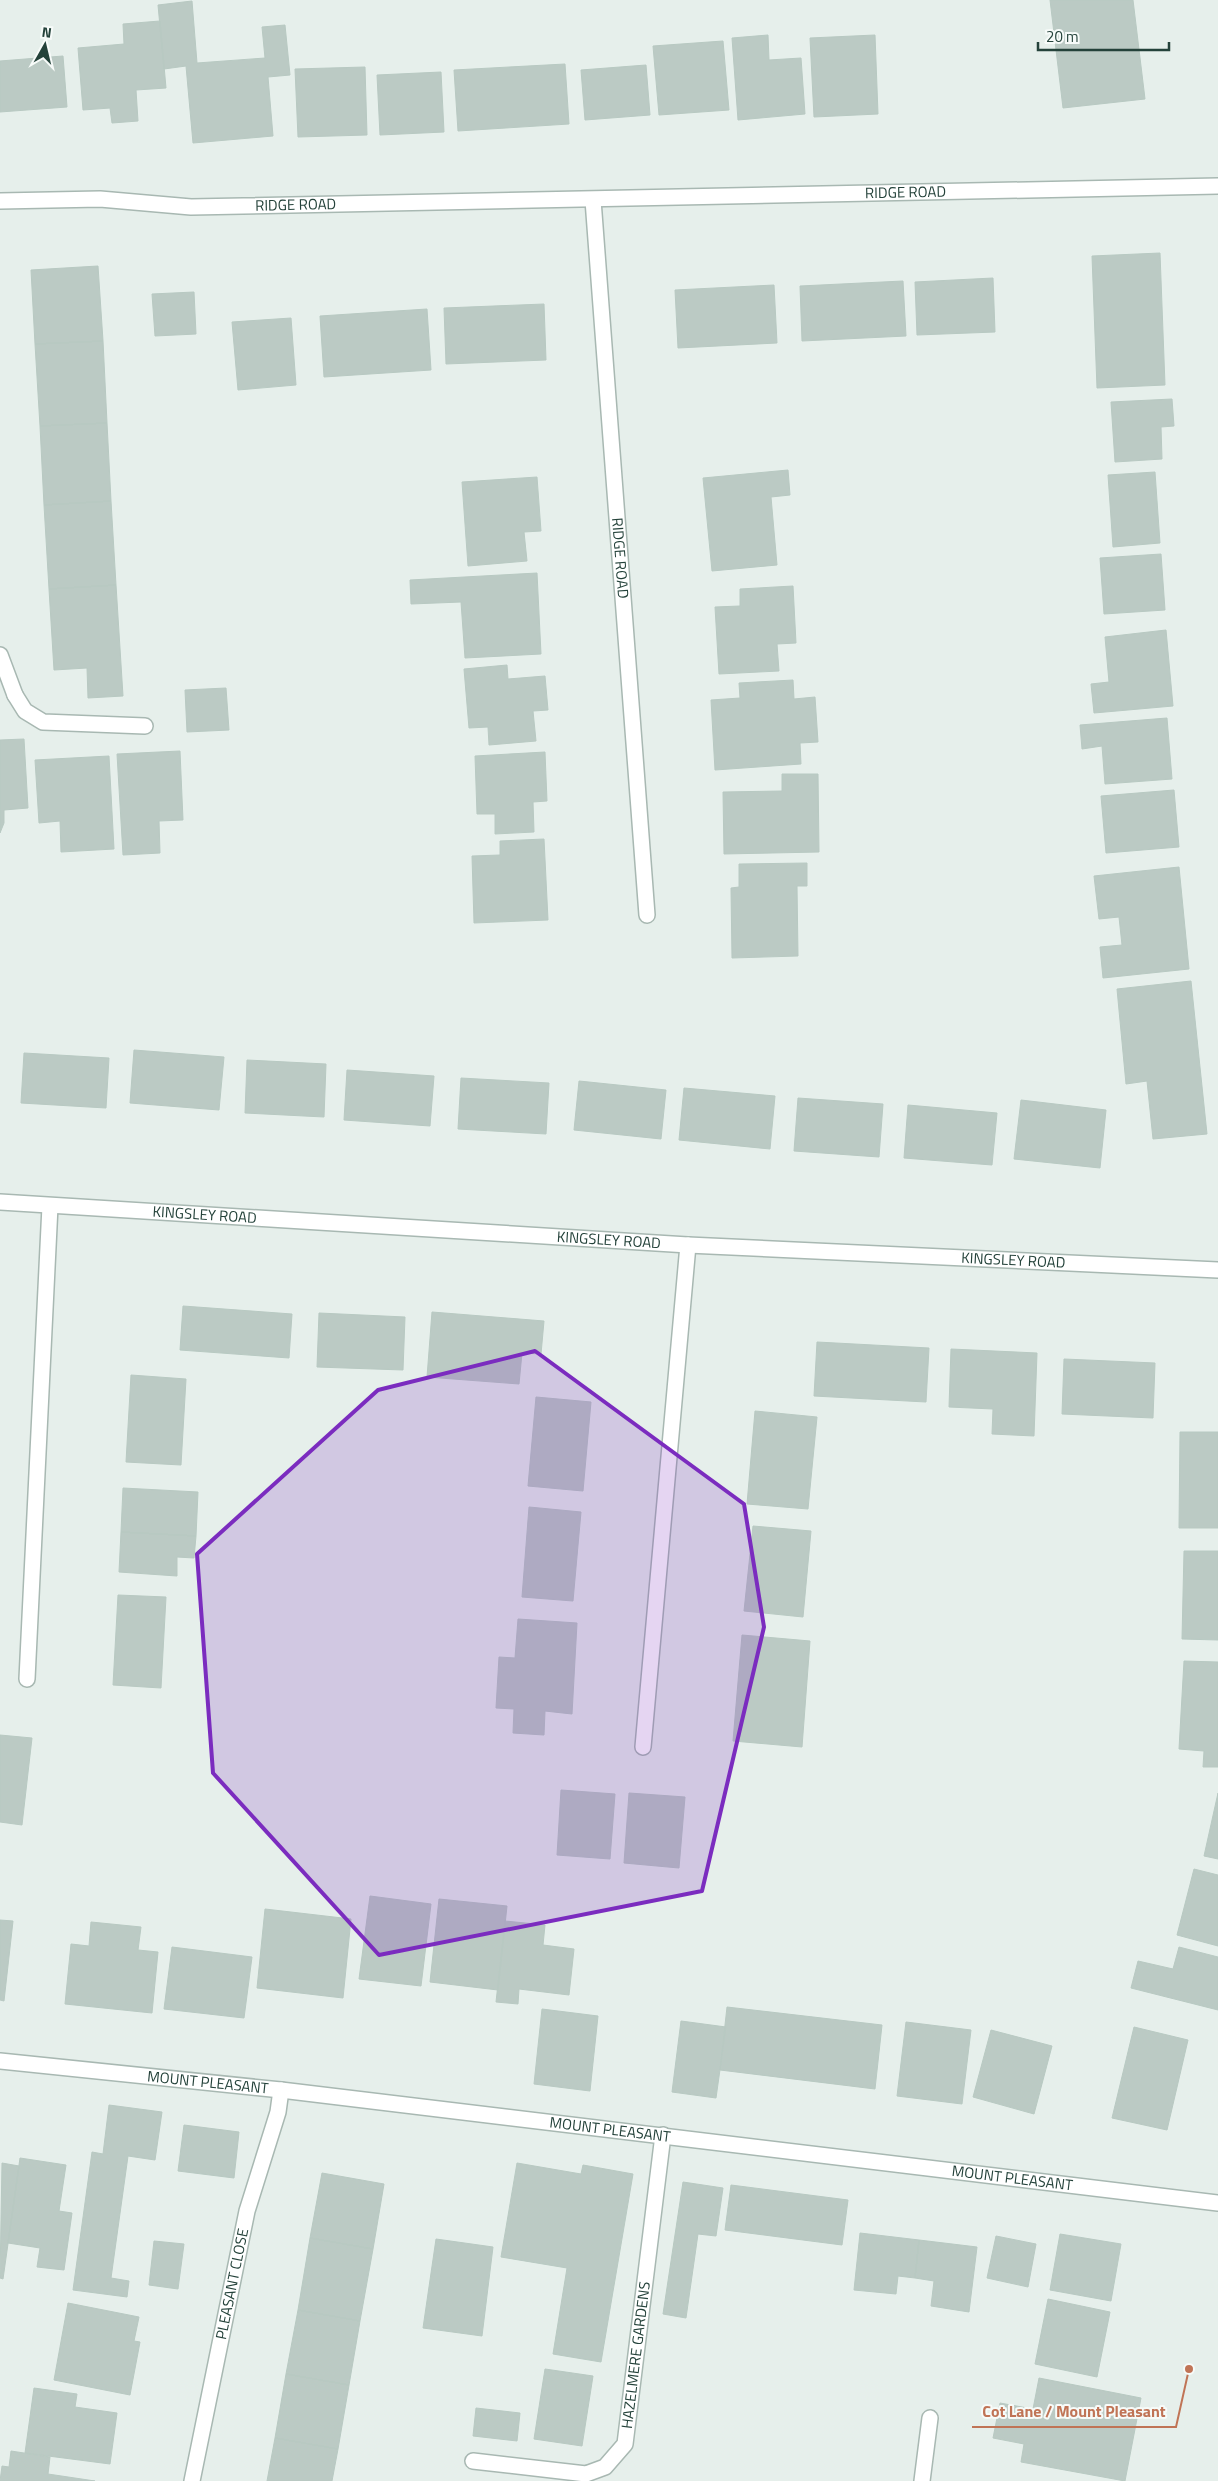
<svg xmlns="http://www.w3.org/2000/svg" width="1218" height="2481" font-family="'Titillium Web',sans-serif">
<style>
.building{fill:#bbcac4;stroke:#b8c9c2}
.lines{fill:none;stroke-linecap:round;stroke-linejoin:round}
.lane-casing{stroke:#a8b8b2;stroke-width:18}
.street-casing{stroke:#a8b8b2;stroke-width:18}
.lane{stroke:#fff;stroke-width:15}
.street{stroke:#fff;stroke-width:15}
.marked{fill:#7b2cbf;fill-opacity:0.2;stroke:#7b2cbf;stroke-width:4;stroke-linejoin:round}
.labels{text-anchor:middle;stroke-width:4;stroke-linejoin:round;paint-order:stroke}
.street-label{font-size:15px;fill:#24423a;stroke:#f7fbf9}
.leader{fill:none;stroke:#c07456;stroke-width:2}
.callout-dot{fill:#c07456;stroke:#f7fbf9;stroke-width:2}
.callout-label{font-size:16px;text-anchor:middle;font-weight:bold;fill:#c07456;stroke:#f7fbf9;stroke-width:4;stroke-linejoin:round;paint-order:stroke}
</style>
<rect width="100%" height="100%" fill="#e6efeb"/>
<path class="building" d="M1050,0H1133L1145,99L1063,108Z
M192,1L197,63L265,58L262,27L285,25L290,75L268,77L273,136L193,143L186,66L164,69L158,5Z
M160,21L166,88L136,90L138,121L112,123L110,108L83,110L78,48L124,44L123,24Z
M768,35L769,60L801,58L805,114L738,120L732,38Z
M875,35L878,114L814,117L810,38Z
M723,41L729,110L659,115L653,46Z
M63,56L67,107L0,112V61Z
M565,64L569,124L458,131L454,70Z
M646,65L650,115L585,120L581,70Z
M365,67L367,135L298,137L295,69Z
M441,72L444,132L380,135L377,75Z
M1160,253L1165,385L1097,388L1092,256Z
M98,266L103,341L35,344L31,270Z
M993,278L995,332L917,335L915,282Z
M903,281L906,336L802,341L800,286Z
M774,285L777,343L678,348L675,290Z
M194,292L196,334L155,336L152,294Z
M544,304L546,360L446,364L444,308Z
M427,309L431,370L324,377L320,316Z
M291,318L296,385L238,390L232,322Z
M103,341L107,423L40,426L35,344Z
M1172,399L1174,426L1161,427L1162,459L1115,462L1111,402Z
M107,423L111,501L44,505L40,426Z
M788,470L790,495L771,497L777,565L712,571L703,478Z
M1155,472L1160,543L1113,547L1108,475Z
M537,477L541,531L524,532L527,561L468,566L462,482Z
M111,501L116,585L49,589L44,505Z
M1161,554L1165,610L1104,614L1100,558Z
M537,573L541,654L465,658L461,602L411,604L410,580Z
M116,585L123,696L88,698L87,668L54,670L49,589Z
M793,586L796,643L777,644L779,671L719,674L715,607L740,606V589Z
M1166,630L1173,706L1094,713L1091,684L1109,682L1105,637Z
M507,665L508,679L545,676L548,710L533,711L536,741L489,745L488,727L469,728L464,669Z
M793,680L794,699L815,697L818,742L800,743L801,764L715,770L711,700L740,698L739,683Z
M226,688L229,730L187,732L185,690Z
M1167,718L1172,779L1105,784L1102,746L1082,749L1080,725Z
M24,739L28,808L4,810V823L0,833V740Z
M180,751L183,820L159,821L160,853L123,855L117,754Z
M545,752L547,801L533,802L534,832L495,834V814H477L475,756Z
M109,756L114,849L61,852L60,821L39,823L35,760Z
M782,774H818L819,852L724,854L723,792L782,791Z
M1174,790L1179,847L1106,853L1101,796Z
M544,839L548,920L474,923L472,856L500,855V841Z
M807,863V886H797L798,956L732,958L731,888L739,887V864Z
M1179,867L1189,969L1103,978L1100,947L1122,945L1119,917L1099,919L1094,876Z
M1191,981L1207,1134L1153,1139L1147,1081L1126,1084L1117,989Z
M134,1050L224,1057L219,1110L130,1103Z
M24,1053L109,1058L106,1108L21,1103Z
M247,1060L326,1064L324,1117L245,1113Z
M347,1070L434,1076L430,1126L344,1120Z
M461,1078L549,1083L546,1134L458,1129Z
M579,1081L666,1090L661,1139L574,1130Z
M684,1088L775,1096L770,1149L679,1140Z
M798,1098L883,1104L879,1157L794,1151Z
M1021,1100L1106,1110L1100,1168L1014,1159Z
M908,1105L997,1113L992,1165L904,1158Z
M183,1306L292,1314L289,1358L180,1350Z
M432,1312L544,1321L541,1354L522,1353L519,1384L427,1377Z
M319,1313L405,1317L403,1370L317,1367Z
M817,1342L929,1348L926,1402L814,1396Z
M951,1349L1037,1353L1034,1436L992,1434L993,1409L949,1407Z
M1064,1359L1155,1363L1153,1418L1062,1414Z
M131,1375L186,1379L181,1465L126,1462Z
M536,1397L591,1402L583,1491L528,1486Z
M755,1411L817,1417L808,1509L747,1504Z
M1180,1432H1218V1528H1179Z
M123,1488L198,1492L196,1536L121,1532Z
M529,1507L581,1512L573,1601L522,1597Z
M753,1526L811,1531L803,1617L744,1611Z
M121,1532L196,1536L194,1558L177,1557V1576L119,1572Z
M1184,1551H1218V1640L1182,1639Z
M118,1595L166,1597L161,1688L113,1685Z
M518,1619L577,1623L572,1714L545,1711L544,1735L513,1733L514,1709L496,1708L499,1657L515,1658Z
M742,1635L810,1641L802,1747L733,1741Z
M1184,1661L1218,1662V1767H1203L1204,1751L1179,1749Z
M0,1735L32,1738L22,1825L0,1822Z
M561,1790L615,1794L610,1859L557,1855Z
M629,1793L685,1797L679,1868L624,1863Z
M1218,1793V1859L1204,1856Z
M1194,1869L1218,1875V1946L1177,1935Z
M370,1896L431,1904L421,1986L359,1979Z
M439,1899L507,1906L498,1990L430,1982Z
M265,1909L351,1919L343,1998L257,1988Z
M0,1920L13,1921L4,2001L0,2000Z
M505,1921L545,1925L543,1945L574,1949L569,1995L519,1989L518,2004L496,2002Z
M91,1922L141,1927L138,1950L158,1952L152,2013L65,2004L71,1944L89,1946Z
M172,1947L252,1957L244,2018L164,2009Z
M1179,1947L1218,1957V2010L1131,1988L1138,1961L1173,1969Z
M727,2007L882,2025L875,2089L720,2070Z
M542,2009L598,2016L590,2091L534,2084Z
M681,2021L726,2027L716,2098L672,2092Z
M906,2022L971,2030L962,2104L897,2096Z
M1134,2027L1188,2040L1167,2130L1112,2118Z
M991,2030L1052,2046L1034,2114L973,2097Z
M109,2105L162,2112L155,2160L128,2156L111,2278L129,2281L127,2297L73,2290L92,2152L103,2154Z
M184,2125L239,2132L234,2178L178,2171Z
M20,2158L66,2165L59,2211L72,2213L64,2270L37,2267L40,2248L8,2243Z
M2,2163L19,2166L3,2279L0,2278Z
M517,2163L581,2174L583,2165L633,2174L601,2362L553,2354L567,2268L501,2257Z
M322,2173L384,2184L373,2249L310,2238Z
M683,2182L723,2188L716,2236L698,2234L686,2318L663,2314Z
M731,2185L848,2200L842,2245L725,2230Z
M860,2233L919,2240L915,2278L898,2276L896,2294L854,2290Z
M1060,2234L1121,2244L1111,2301L1050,2290Z
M996,2236L1036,2244L1028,2287L987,2278Z
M310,2238L373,2249L360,2321L298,2310Z
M436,2239L493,2247L482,2336L423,2328Z
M919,2240L977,2247L969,2312L931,2306L934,2281L915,2278Z
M154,2241L184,2244L178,2289L149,2285Z
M1048,2299L1110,2312L1097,2377L1035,2364Z
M68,2303L139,2317L134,2341L140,2342L130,2395L54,2380Z
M298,2310L360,2321L349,2385L286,2374Z
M545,2369L593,2376L582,2446L534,2439Z
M286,2374L349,2385L338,2449L275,2438Z
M1039,2378L1141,2398L1125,2481L1021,2462L1024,2444L993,2438L1000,2403L1033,2409Z
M34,2388L77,2394L75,2407L117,2413L110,2464L25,2453Z
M476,2408L520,2413L517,2441L473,2436Z
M275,2438L338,2449L332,2481H267Z
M11,2451L50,2457L48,2474L95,2481H0L2,2466L9,2467Z"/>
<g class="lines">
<g class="lane-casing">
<path id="lane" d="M15,695L25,711L43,722L145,726
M922,2481L930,2418"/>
</g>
<g class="street-casing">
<g id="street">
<path id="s1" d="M593,200L647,915"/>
<path id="s2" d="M0,201L100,199L191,207L1218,186"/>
<path d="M0,655L15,695"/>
<path id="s3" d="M0,1202L688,1245L1218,1270"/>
<path d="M27,1679L50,1206"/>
<path d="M643,1747L688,1245"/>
<path id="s4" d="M0,2061L281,2090L1218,2203"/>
<path id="s5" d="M473,2461L586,2474L605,2467L625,2444L663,2135"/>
<path id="s6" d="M192,2481L247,2211L278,2112L281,2090"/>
</g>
</g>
<use href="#lane" class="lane"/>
<use href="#street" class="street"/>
</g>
<path class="marked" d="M535,1351L744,1504L764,1627L702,1891L379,1955L213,1773L197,1554L378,1390Z"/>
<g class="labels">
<g class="street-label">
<text dy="5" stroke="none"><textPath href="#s2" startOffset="906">RIDGE ROAD</textPath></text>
<text dy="5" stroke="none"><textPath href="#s2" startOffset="296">RIDGE ROAD</textPath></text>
<text dy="5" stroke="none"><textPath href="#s1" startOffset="359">RIDGE ROAD</textPath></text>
<text dy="5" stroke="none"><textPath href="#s3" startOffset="205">KINGSLEY ROAD</textPath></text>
<text dy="5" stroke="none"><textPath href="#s3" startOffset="610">KINGSLEY ROAD</textPath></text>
<text dy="5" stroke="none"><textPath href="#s3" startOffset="1015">KINGSLEY ROAD</textPath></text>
<text dy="5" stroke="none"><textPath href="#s4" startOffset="209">MOUNT PLEASANT</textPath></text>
<text dy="5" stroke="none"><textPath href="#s4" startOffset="614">MOUNT PLEASANT</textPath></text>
<text dy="5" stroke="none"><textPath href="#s4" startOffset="1019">MOUNT PLEASANT</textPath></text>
<text dy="5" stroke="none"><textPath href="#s6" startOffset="201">PLEASANT CLOSE</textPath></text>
<text dy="5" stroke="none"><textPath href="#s5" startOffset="254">HAZELMERE GARDENS</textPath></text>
</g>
</g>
<path class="leader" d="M1189 2369L1176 2427H972"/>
<circle class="callout-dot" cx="1189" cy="2369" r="5"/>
<g class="callout-label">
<text x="1074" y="2417">Cot Lane / Mount Pleasant</text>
</g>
<g transform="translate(45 45) rotate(8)" stroke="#f7fbf9" stroke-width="4" paint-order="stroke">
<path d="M0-4L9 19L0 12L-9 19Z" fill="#24423a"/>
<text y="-8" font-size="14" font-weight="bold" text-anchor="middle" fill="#24423a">N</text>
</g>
<path d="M1038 42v8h131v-8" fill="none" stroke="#24423a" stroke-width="2.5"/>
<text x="1046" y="42" font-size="15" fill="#24423a" stroke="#f7fbf9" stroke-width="4" paint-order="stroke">20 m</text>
</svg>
